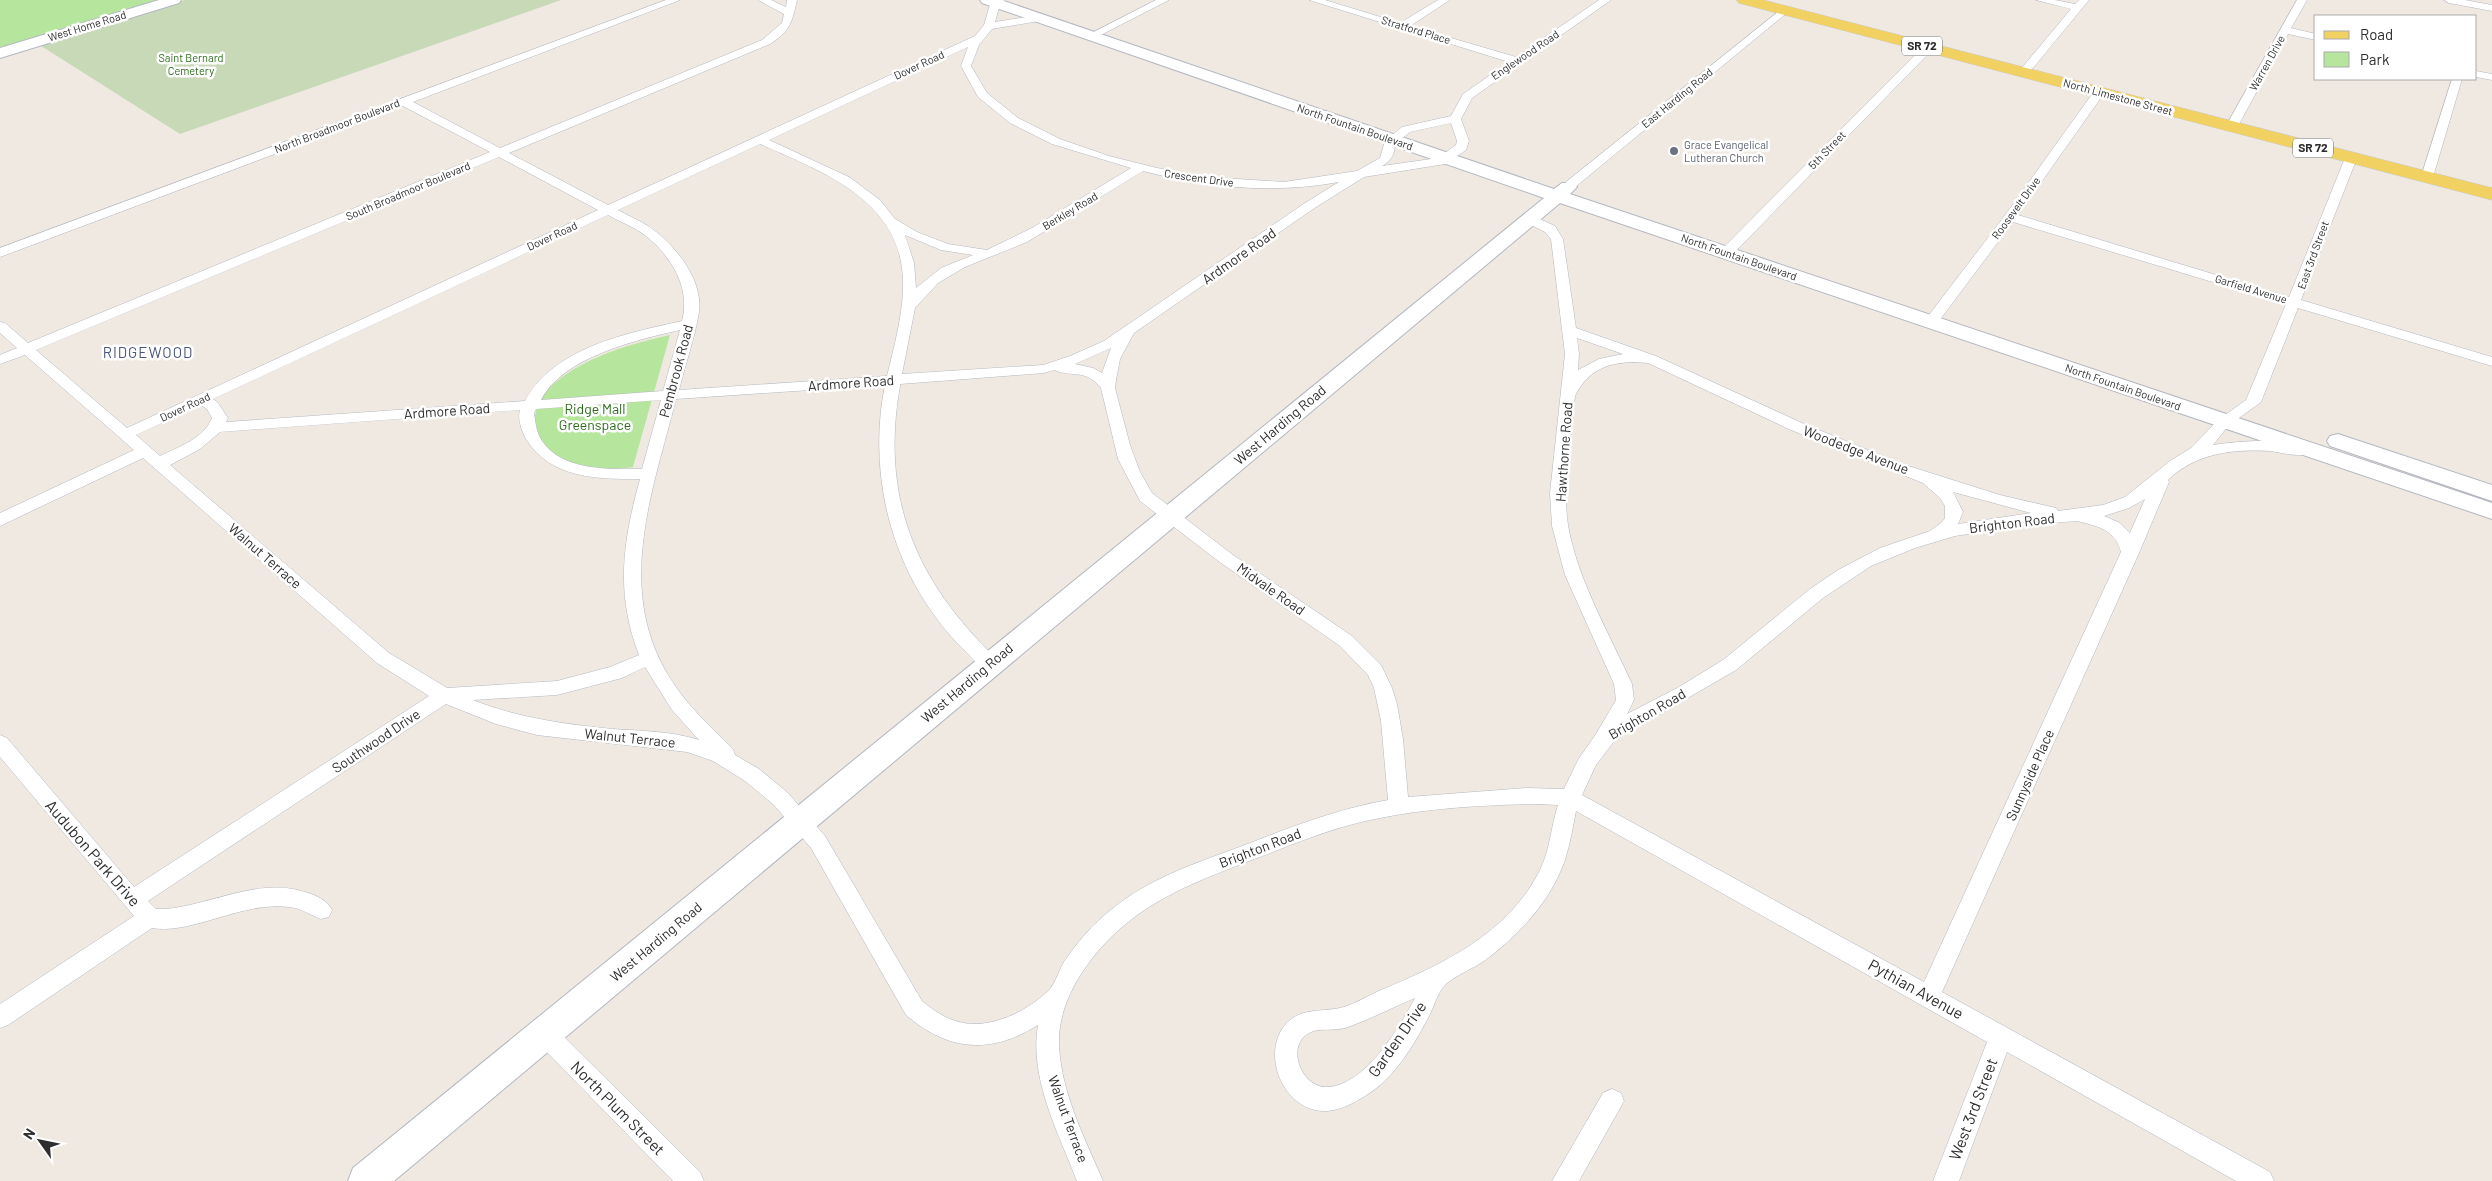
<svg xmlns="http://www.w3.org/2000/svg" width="2492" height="1181" font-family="Barlow,sans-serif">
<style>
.green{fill:#b6e59e}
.cemetery{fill:#c8d9b8}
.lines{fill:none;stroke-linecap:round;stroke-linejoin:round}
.street-casing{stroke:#b4b7c1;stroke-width:1}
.secondary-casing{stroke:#b4b7c1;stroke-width:2}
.primary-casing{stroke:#c9c9c9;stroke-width:1}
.street{fill:#fff;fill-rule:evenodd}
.secondary{fill:#fff;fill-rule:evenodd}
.primary{fill:#f2d163;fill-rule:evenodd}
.worship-dot{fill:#6b7280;stroke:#fff;stroke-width:2}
.labels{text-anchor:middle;stroke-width:5;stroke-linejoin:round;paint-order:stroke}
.far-street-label{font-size:11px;fill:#2e2e2e;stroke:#fff}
.far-park-label{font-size:11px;fill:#2c6e1b;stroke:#fff}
.far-worship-label{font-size:11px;fill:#5b616d;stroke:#fff;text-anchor:start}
.shield{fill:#fff;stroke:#6d6d6d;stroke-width:1}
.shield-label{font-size:12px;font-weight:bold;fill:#2e2e2e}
.street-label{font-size:14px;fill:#2e2e2e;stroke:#fff}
.park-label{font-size:14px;fill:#2c6e1b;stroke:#fff}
.neighbourhood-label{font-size:15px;letter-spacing:1px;fill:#4d5680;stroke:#fff}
.near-street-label{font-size:16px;fill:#2e2e2e;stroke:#fff}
</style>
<rect width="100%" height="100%" fill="#efe9e1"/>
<path class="green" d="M0,0H162L0,49Z
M670,335L633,467C609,471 566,468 547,450C540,443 537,431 533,422C536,414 537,403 542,397C568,361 629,344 670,335Z"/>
<path class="cemetery" d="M185,0H561L180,134L38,44Z"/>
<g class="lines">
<g class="street-casing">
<path id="street" d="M666,0H680L413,102L500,148L762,40L782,23L784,14L758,0H771L786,7L787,0H797C792,23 790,31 770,44L509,153L608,205L975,36L984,25L991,1L1005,0L1000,4L995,22L1039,15L1044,18L1039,21L992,29L979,45L971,66L987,93L1018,118L1060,139L1109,156L1157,168L1206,177L1284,182L1357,171L1380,158L1385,141L1402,127L1451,116L1463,94L1509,62L1309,0H1325L1400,23L1438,0H1450L1410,26L1516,57L1599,0H1611L1472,98L1461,119L1469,141L1466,150L1445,164L1364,177L1313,209L1134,333L1120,359L1116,380L1115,388L1130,445L1140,472L1152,493L1233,555L1352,636L1381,665L1392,688L1397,704L1403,739L1408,797L1526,788L1564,789L1578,760L1596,734L1616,700L1614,684L1565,575L1552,526L1550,493L1565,354L1551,239L1545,232L1525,222L1523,219L1525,216H1533L1555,226L1563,239L1576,328L1656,356L1802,423L1902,464L2000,495L2056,508L2058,511L2103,505L2125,497L2170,461L2191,448L2218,420L2246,400L2286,304L2013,222L1936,325H1926L1924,322L1926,319L2006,214L2095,90H2103L2105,92L2018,215L2289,297L2345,158L2347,155H2355L2357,158L2301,300L2492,357V366L2298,308L2261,402L2228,426L2213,445C2230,442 2301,435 2311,450C2305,460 2280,452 2270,451C2232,449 2196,453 2168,480L2169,482L2139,553L1942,992L2270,1172L2274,1181H2236L2007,1052L1959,1181H1933L1987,1042L1576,811C1573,827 1570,844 1565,860C1551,900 1521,933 1488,958C1477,967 1454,976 1446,984C1438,991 1434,1007 1429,1016C1414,1045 1394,1079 1365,1096C1354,1103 1341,1110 1327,1111C1285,1113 1260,1056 1285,1025C1301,1006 1324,1013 1344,1007C1357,1003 1369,995 1381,990C1442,965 1509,933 1540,870C1550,850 1551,826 1558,805L1537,804C1483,805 1427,808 1375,819C1334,827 1296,843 1257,858C1187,885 1127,906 1083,971C1070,990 1060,1014 1059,1037C1058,1087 1084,1136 1103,1181H1077C1058,1132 1029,1078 1038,1025C990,1055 948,1051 906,1015L811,848L774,805L745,781L713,761L687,752L537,735L496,724L446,704L148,901L156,909H166C215,904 262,875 311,894C320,897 328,902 332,910L329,917L321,919C310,915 301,908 289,907C242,901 192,935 152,928L8,1025L0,1028V1004L134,916L0,757V735L7,738L134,887L429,696L377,663L143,458L0,526V513L134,450L25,355L0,364V355L17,348L0,333V322L5,323L28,343L490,152L403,106L0,257V248ZM968,47L961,66L978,97L1010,123L1052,144L1131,168L1032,228L987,250L948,244L917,232L895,219L880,200L849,177L769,140ZM1451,123L1457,141L1456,145L1438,158L1382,166C1391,161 1395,154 1395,144L1410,132ZM760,144C826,173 906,202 903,289C902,318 894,347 887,376L679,390C685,365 695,338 699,312C703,281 678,249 655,231C644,222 630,217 618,210ZM499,157L598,210L127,428L36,350ZM1143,171C1207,188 1273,194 1339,182L1305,203L1104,341L1070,356L1043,365L902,374L915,308L938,283L965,267L1027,242ZM608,215C620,222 635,227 646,236C671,256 691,288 682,321C628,333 554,347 525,401L226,422L228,418L218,403L213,399ZM905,235L941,250L973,255L941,268L916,288L914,263ZM680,330L663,391L541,400C563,357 636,340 680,330ZM1577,338L1623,354L1599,359L1578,370L1579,354ZM1111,348L1102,373L1093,368L1075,364ZM1633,362L1648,363L1791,430L1923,483L1940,498L1945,506V518L1941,523L1930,531L1880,548L1838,570L1810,589L1723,660L1679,687L1627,714L1634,700L1632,684C1610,635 1577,579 1568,525C1562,484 1571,438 1575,396C1587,371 1606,363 1633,362ZM1054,370C1073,378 1085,368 1101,388L1118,459L1140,501L1221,563L1340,646L1368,675L1374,688L1381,721L1388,800C1336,809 1286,829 1237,848C1193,864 1149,879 1112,909C1093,924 1077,942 1064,962C1059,970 1056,982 1050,989C1039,1001 1018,1014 1002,1019C969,1030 947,1022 922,1001L825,836L788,793L759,769L735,755L733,749C709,726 685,703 668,675C615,586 653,491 676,399L885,385C866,479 894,580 963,649C973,658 982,673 997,669L999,664L997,659C916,582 880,498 900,386V384L1044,373ZM661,400L642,469C608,469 558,472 539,436C536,429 535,420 534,413L536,409ZM201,405L207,409L212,418C204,438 179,447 160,456L136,435ZM520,410C517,418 522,432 526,439C551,479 598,479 640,479C623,541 615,593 639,655L610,667L557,681L447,688L439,683L389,653L170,465L200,449L220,432ZM1953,492L2031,513L1958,524L1963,512ZM2145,499L2130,533L2120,523L2104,516L2129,508ZM2077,521C2097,526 2115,529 2121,552L1924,982L1582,795L1596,765L1615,740L1736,670L1823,598L1871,566L1915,548L1955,536L2026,525ZM645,667L672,710L699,740C671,731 641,731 612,729C564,724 518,718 473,700L557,695L622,678ZM1415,998C1399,1028 1365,1086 1327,1087C1301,1088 1284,1044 1311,1032C1320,1028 1334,1031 1345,1028C1369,1020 1391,1008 1415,998Z
M1156,0H1169L1095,38H1087L1086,36Z
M2036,0H2055L2075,4L2079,0H2089L2028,74H2020V70L2071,9Z
M2297,0H2307L2291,28L2316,34V40L2288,34L2238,126L2236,128H2228L2226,126Z
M2444,0H2465L2492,5V11L2449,3Z
M1784,7L1788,8V12L1574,188H1566L1564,185L1566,182Z
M1928,45L1932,46V50L1731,256H1721L1719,253L1721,250L1924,46Z
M2476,71L2492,74V80L2476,77Z
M2452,79H2462L2433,177L2427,181L2423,180L2421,177Z
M545,1023L553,1026L700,1172L704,1181H673L537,1042L533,1034L537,1026Z
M1612,1089L1621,1093L1624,1101L1579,1181H1552L1603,1093Z"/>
</g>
<g class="secondary-casing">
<path id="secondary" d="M159,0H181L179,3L0,58V48Z
M980,0H1001L1554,189L1562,183H1574L1577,187L1570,194L2492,503V519L1560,203L394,1181H348L353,1168L1544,198L982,3Z
M2338,434L2492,485V501L2330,446L2327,441L2330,436Z"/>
</g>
<g class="primary-casing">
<path id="primary" d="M1737,0H1763L2492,188V200L1739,3Z"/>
</g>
<use href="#street" class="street"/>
<use href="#secondary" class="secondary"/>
<use href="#primary" class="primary"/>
</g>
<circle class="worship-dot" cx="1674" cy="151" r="5"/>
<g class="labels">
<g class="far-street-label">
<text transform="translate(87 26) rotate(-17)" y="4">West Home Road</text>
<text transform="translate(1416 30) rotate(17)" y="4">Stratford Place</text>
<text transform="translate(1525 55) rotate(-34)" y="4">Englewood Road</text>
<text transform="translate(2267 63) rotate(-61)" y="4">Warren Drive</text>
<text transform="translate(919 65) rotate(-25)" y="4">Dover Road</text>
<text transform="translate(2118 97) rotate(15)" y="4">North Limestone Street</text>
<text transform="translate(1677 98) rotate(-39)" y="4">East Harding Road</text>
<text transform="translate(337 126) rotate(-21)" y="4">North Broadmoor Boulevard</text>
<text transform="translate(1355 127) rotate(19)" y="4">North Fountain Boulevard</text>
<text transform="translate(1827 150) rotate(-46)" y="4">5th Street</text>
<text transform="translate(1199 178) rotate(8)" y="4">Crescent Drive</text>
<text transform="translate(408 191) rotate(-23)" y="4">South Broadmoor Boulevard</text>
<text transform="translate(2016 208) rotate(-54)" y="4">Roosevelt Drive</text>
<text transform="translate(1070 211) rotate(-31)" y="4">Berkley Road</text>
<text transform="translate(552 236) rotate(-25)" y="4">Dover Road</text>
<text transform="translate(2313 255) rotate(-70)" y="4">East 3rd Street</text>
<text transform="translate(1739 257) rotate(19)" y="4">North Fountain Boulevard</text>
<text transform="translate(2251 289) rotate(17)" y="4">Garfield Avenue</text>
<text transform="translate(2123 387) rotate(19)" y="4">North Fountain Boulevard</text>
<text transform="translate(185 407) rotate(-25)" y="4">Dover Road</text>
</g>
<g class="far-park-label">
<text x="191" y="62">Saint Bernard<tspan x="191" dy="13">Cemetery</tspan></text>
</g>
<g class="far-worship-label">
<text x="1684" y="149">Grace Evangelical<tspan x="1684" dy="13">Lutheran Church</tspan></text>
</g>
<g class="shield">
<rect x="1902" y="36.5" width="40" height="19" rx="4"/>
<rect x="2293" y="138.5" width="40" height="19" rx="4"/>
</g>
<g class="shield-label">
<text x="1922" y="50">SR 72</text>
<text x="2313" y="152">SR 72</text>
</g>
<g class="street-label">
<text transform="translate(1239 256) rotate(-35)" y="5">Ardmore Road</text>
<text transform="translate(676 371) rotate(-75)" y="5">Pembrook Road</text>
<text transform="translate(851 383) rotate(-4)" y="5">Ardmore Road</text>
<text transform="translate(447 411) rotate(-4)" y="5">Ardmore Road</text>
<text transform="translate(1280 425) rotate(-40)" y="5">West Harding Road</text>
<text transform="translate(1856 450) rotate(21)" y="5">Woodedge Avenue</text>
<text transform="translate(1564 452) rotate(-86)" y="5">Hawthorne Road</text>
<text transform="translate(2012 523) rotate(-7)" y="5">Brighton Road</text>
<text transform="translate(265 556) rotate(41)" y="5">Walnut Terrace</text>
<text transform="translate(1271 589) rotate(35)" y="5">Midvale Road</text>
<text transform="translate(967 683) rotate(-40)" y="5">West Harding Road</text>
<text transform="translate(1647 714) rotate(-30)" y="5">Brighton Road</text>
<text transform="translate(630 738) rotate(6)" y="5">Walnut Terrace</text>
<text transform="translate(376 741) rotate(-34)" y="5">Southwood Drive</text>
<text transform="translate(2030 775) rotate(-66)" y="5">Sunnyside Place</text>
<text transform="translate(1260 848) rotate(-21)" y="5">Brighton Road</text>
<text transform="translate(656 942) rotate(-40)" y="5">West Harding Road</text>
<text transform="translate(1068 1119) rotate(70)" y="5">Walnut Terrace</text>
</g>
<g class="park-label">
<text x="595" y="414">Ridge Mall<tspan x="595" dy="16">Greenspace</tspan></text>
</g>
<g class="neighbourhood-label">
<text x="148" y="358">RIDGEWOOD</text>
</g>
<g class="near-street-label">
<text transform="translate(93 853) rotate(49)" y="6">Audubon Park Drive</text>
<text transform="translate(1916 989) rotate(29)" y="6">Pythian Avenue</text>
<text transform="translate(1397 1039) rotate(-55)" y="6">Garden Drive</text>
<text transform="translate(618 1108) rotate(45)" y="6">North Plum Street</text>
<text transform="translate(1973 1109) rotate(-69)" y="6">West 3rd Street</text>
</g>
</g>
<rect x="2314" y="15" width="162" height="65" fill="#ffffff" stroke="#ababab"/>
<rect x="2324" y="31" width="25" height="8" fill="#f2d163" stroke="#ababab"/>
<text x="2360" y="40" font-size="15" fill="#2e2e2e">Road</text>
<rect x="2324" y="52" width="25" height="15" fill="#b6e59e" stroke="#ababab"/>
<text x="2360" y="65" font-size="15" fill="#2e2e2e">Park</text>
<g transform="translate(40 1141) rotate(303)" stroke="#ffffff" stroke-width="4" paint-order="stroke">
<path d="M0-4L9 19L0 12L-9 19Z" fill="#2e2e2e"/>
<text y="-8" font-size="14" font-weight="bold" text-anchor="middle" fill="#2e2e2e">N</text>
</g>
</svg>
